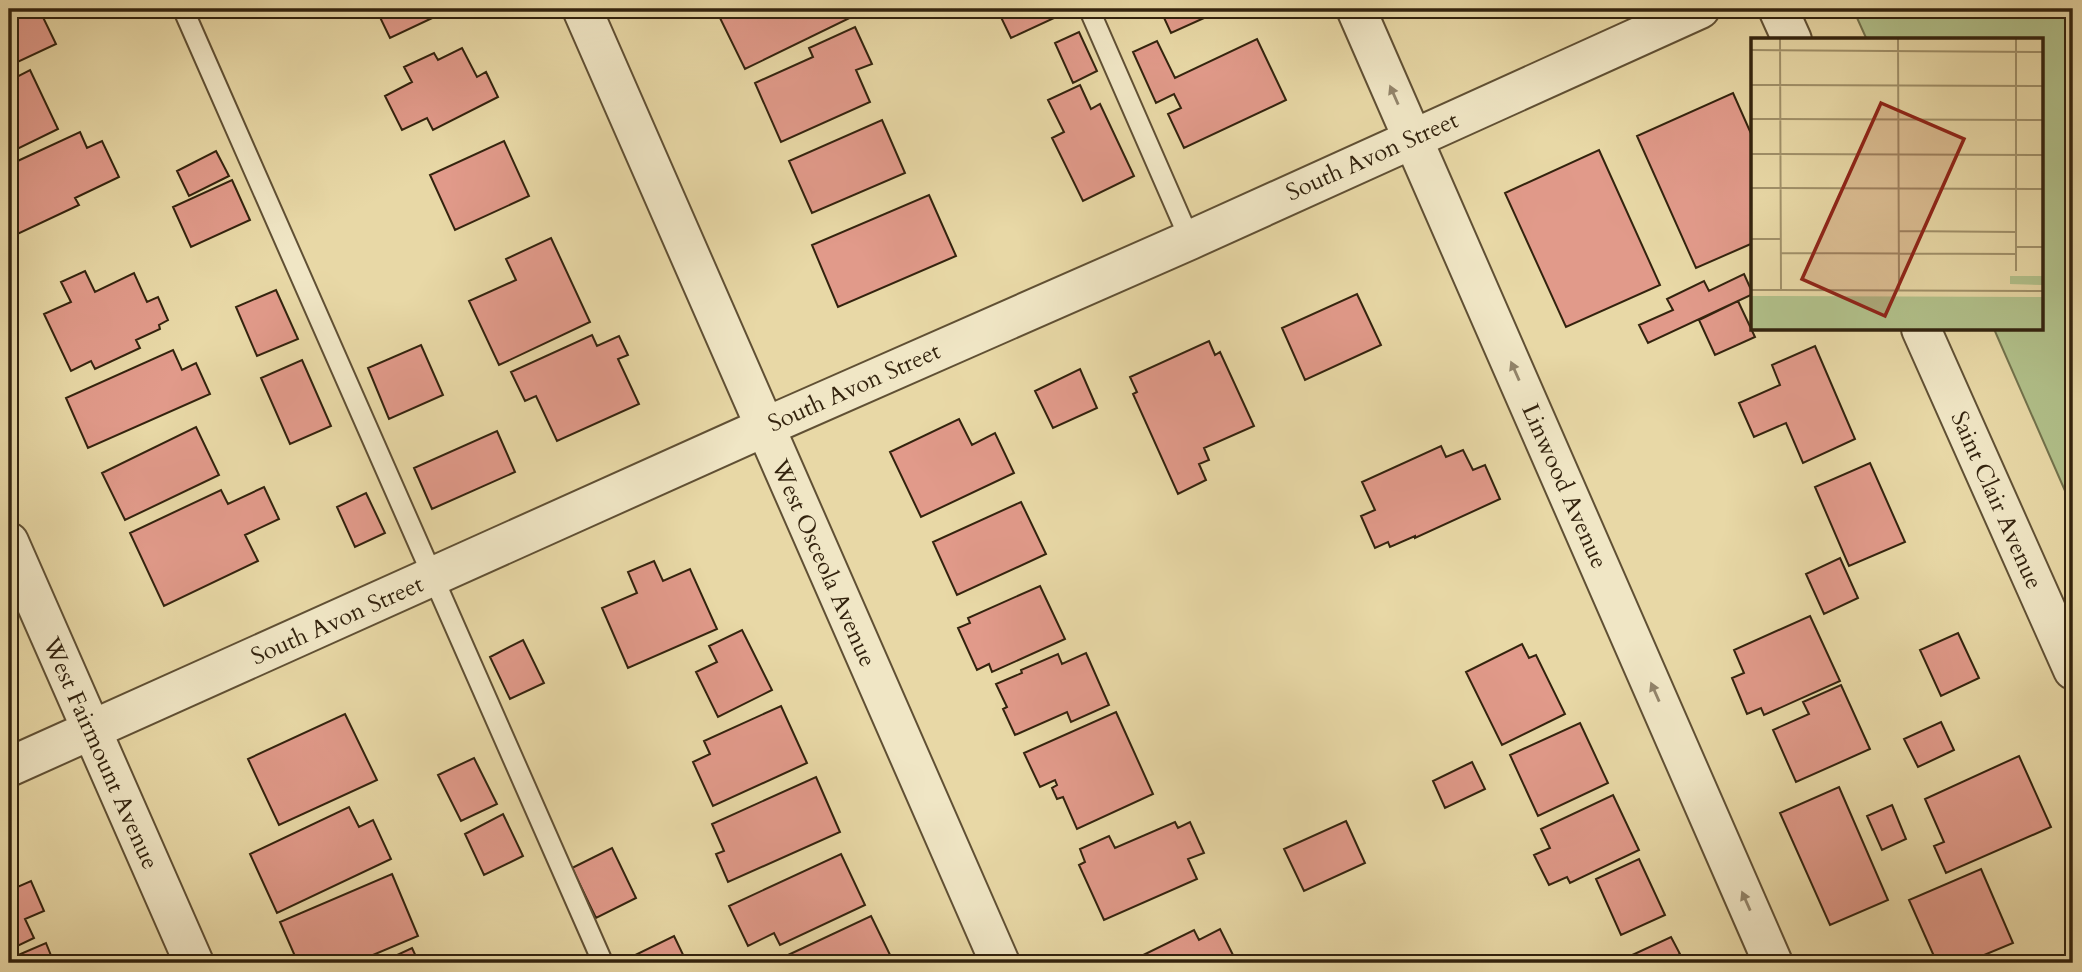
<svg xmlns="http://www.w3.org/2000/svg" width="2082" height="972" font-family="Cardo,serif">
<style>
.green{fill:#b1c08a;stroke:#72724c;stroke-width:2}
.building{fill:#e19a8a;stroke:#33230e;stroke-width:2}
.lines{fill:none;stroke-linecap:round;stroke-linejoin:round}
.service-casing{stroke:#605034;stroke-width:23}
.minor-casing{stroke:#605034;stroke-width:42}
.tertiary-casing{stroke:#605034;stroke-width:42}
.service{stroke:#f0e6c5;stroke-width:19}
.minor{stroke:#f0e6c5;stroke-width:38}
.tertiary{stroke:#f0e6c5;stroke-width:38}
.oneway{fill:#92846a}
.labels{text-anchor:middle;stroke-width:6;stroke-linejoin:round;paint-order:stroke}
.street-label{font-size:24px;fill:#33230e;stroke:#f0e6c5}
.inset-road{fill:none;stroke:#a09069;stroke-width:2}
.view{fill:#8f2418;fill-opacity:0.15;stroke:#8f2418;stroke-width:3.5}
.inset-edge{fill:none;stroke:#33230e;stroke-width:3.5}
</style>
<rect width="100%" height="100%" fill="#e8d8a6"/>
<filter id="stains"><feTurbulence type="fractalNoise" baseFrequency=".00286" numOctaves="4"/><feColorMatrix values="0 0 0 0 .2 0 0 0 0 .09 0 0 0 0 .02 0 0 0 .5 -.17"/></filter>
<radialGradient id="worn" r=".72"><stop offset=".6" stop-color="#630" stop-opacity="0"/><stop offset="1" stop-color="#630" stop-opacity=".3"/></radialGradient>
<path class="green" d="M1853,9H2073V509L1994,329H2042V40H1867Z"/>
<path class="building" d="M9,9H39L56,44L9,66Z
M376,9H443L445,12L390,38Z
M733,9H861L862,12L745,69L719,16Z
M997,9H1064L1065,13L1011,38Z
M1160,9H1224L1171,33Z
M855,27L872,64L856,70L870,102L781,142L755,83L813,57L809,48Z
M1079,32L1097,71L1073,83L1055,43Z
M1257,39L1286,100L1184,148L1168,114L1181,108L1174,94L1156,103L1133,52L1157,41L1175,78Z
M462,48L477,77L486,72L498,97L433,130L427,118L402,130L385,96L412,82L404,67L434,53L438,60Z
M30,70L58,129L9,153V76L11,75L13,79Z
M1080,85L1091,109L1100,104L1134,176L1083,201L1052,138L1064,132L1048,100Z
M1733,93L1753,138V243L1696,268L1637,136Z
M882,120L905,173L812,213L789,161Z
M80,132L87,148L102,141L119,177L75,198L79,205L9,238V165Z
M504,141L529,196L455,230L430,175Z
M1599,150L1660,285L1566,327L1505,193Z
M216,151L229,176L189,196L177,171Z
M232,180L250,220L191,247L173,207Z
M929,195L956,256L838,307L812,245Z
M551,238L590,322L499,365L469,301L516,280L506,259Z
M85,271L95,292L134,273L147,302L158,297L168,320L159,325L160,329L136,340L140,348L95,369L91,361L71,371L44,314L71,302L61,282Z
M1744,274L1753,294L1648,343L1639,325L1673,310L1667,299L1704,281L1709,291Z
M276,290L298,339L257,356L236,307Z
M1357,294L1381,345L1305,380L1282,328Z
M1738,301L1755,337L1715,355L1699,320Z
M592,335L597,346L619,336L628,355L618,359L639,404L557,441L536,396L525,401L511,372Z
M1209,341L1215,355L1220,352L1254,426L1204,448L1209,460L1199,464L1206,480L1178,494L1133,394L1137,392L1130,377Z
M421,345L443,395L389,419L368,368Z
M1815,346L1855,439L1803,463L1786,423L1754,437L1739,403L1780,385L1772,365Z
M173,350L182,370L196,363L210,394L88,448L66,398Z
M302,360L331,426L290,444L261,378Z
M1080,369L1097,408L1053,428L1035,391Z
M959,419L972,445L995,433L1014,473L921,517L890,452Z
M196,427L219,475L125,520L102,473Z
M497,431L515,472L432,509L414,468Z
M1441,446L1446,457L1463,450L1473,470L1485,465L1500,499L1415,538V536L1390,547L1388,542L1375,548L1361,516L1375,510L1362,482Z
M1870,463L1905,542L1849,566L1815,487Z
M264,487L279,519L245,535L258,561L164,606L130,533L221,490L228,504Z
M366,493L385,533L355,547L337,507Z
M1021,502L1046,554L957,595L933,542Z
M1840,558L1858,598L1824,614L1806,574Z
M654,561L663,581L690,569L717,629L628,668L602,608L637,593L628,572Z
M1040,586L1065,639L992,672L989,664L977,670L958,628L970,623L968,618Z
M1810,616L1840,681L1764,715L1761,708L1747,714L1732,678L1744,673L1734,650Z
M742,630L772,690L718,717L696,672L717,662L709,646Z
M1958,633L1979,678L1941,696L1920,650Z
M523,640L544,683L510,699L490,657Z
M1522,644L1529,658L1536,655L1565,714L1502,745L1466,672Z
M1086,653L1109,705L1071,722L1067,712L1015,735L1003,709L1007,707L996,684L1022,673L1021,670L1058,654L1062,664Z
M1841,685L1870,749L1796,782L1773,730L1809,714L1803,702Z
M781,706L807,763L713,806L693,762L710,754L704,741Z
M1116,712L1153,794L1077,829L1063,797L1057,799L1052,788L1057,785L1055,780L1040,787L1024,753Z
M345,714L377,780L279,825L248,759Z
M1941,722L1954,750L1918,767L1904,739Z
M1580,723L1608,783L1538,816L1510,755Z
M2019,756L2051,827L1946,873L1934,846L1944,842L1925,799Z
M474,758L497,804L461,821L438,775Z
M1472,762L1485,789L1445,808L1433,781Z
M816,777L840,832L728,882L716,854L724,851L712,824Z
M1839,787L1888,900L1830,925L1780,813Z
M1613,795L1639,850L1570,883L1567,877L1549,885L1534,855L1550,848L1541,829Z
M1892,805L1906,839L1882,850L1867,816Z
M349,807L359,827L373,820L391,859L277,913L250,854Z
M503,814L523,856L484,875L465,834Z
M1346,821L1365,863L1304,891L1284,849Z
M1175,822L1178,828L1190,822L1204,853L1188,859L1197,879L1104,920L1079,865L1085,862L1080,849L1109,836L1115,848Z
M612,848L636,898L596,918L572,868Z
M841,854L865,905L780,945L774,933L748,946L729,906Z
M1639,859L1665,915L1621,935L1596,879Z
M1981,869L2013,943L1965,963H1937L1909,900Z
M392,874L418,936L354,963H298L280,922Z
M9,880L13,889L31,881L44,911L25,919L34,938L9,950Z
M871,916L894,963H771Z
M1220,929L1237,963H1127L1194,930L1199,940Z
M674,936L687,963H624L623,961Z
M1671,937L1680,954L1670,959L1672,963H1615Z
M46,943L54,963H9V959Z
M412,948L419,963H380Z
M2073,954V963H2052Z"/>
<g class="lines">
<g class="service-casing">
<path id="service" d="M183,9L603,963
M1089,9L1190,240"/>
</g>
<g class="minor-casing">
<path id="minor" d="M582,9L1000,963
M1356,9L1773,963
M9,542L194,963
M9,767L765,427L1190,240L1700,9"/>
</g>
<g class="tertiary-casing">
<path id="tertiary" d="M1778,9L1792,40
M1921,329L2073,670"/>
</g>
<use href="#service" class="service"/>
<use href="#minor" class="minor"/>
<use href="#tertiary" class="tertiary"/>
</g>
<defs><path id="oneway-solid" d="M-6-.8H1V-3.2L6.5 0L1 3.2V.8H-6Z" transform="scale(1.75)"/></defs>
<g class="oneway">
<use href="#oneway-solid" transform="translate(1394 95) rotate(-114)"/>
<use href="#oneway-solid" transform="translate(1515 371) rotate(-114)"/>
<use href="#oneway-solid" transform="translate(1655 692) rotate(-114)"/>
<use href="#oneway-solid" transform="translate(1746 901) rotate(-114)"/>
</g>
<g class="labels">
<g class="street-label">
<text transform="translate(1372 156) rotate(-24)" y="8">South Avon Street</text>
<text transform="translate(854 387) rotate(-24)" y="8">South Avon Street</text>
<text transform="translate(1565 486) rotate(66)" y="8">Linwood Avenue</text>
<text transform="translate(1997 500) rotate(66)" y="8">Saint Clair Avenue</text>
<text transform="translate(824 563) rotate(66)" y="8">West Osceola Avenue</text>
<text transform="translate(337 620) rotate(-24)" y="8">South Avon Street</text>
<text transform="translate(101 753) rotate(66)" y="8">West Fairmount Avenue</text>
</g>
</g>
<g transform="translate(1751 38)">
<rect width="292" height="292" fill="#e8d8a6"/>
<path d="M259,238H292V247L259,246ZM0,258L292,259V292H0Z" fill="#b1c08a"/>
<path class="inset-road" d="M29,0L30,251M147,0L148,252M265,0V233M0,12L293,14M0,47L293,48M0,81L293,82M0,116L293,117M0,150L293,151M147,193L265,194M0,201H30M265,209H293M30,215L265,216M0,252L293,253"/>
<path class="view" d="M130,65L213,101L134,278L51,241Z"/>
<rect width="292" height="292" class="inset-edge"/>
</g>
<rect width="2082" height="972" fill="none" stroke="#e8d8a6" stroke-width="35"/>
<rect x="10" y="10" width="2061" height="951" fill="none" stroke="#33230e" stroke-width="3.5"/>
<rect x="18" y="18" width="2047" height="937" fill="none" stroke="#33230e" stroke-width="2"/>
<rect width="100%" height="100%" filter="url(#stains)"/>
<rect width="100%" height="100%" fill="url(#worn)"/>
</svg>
